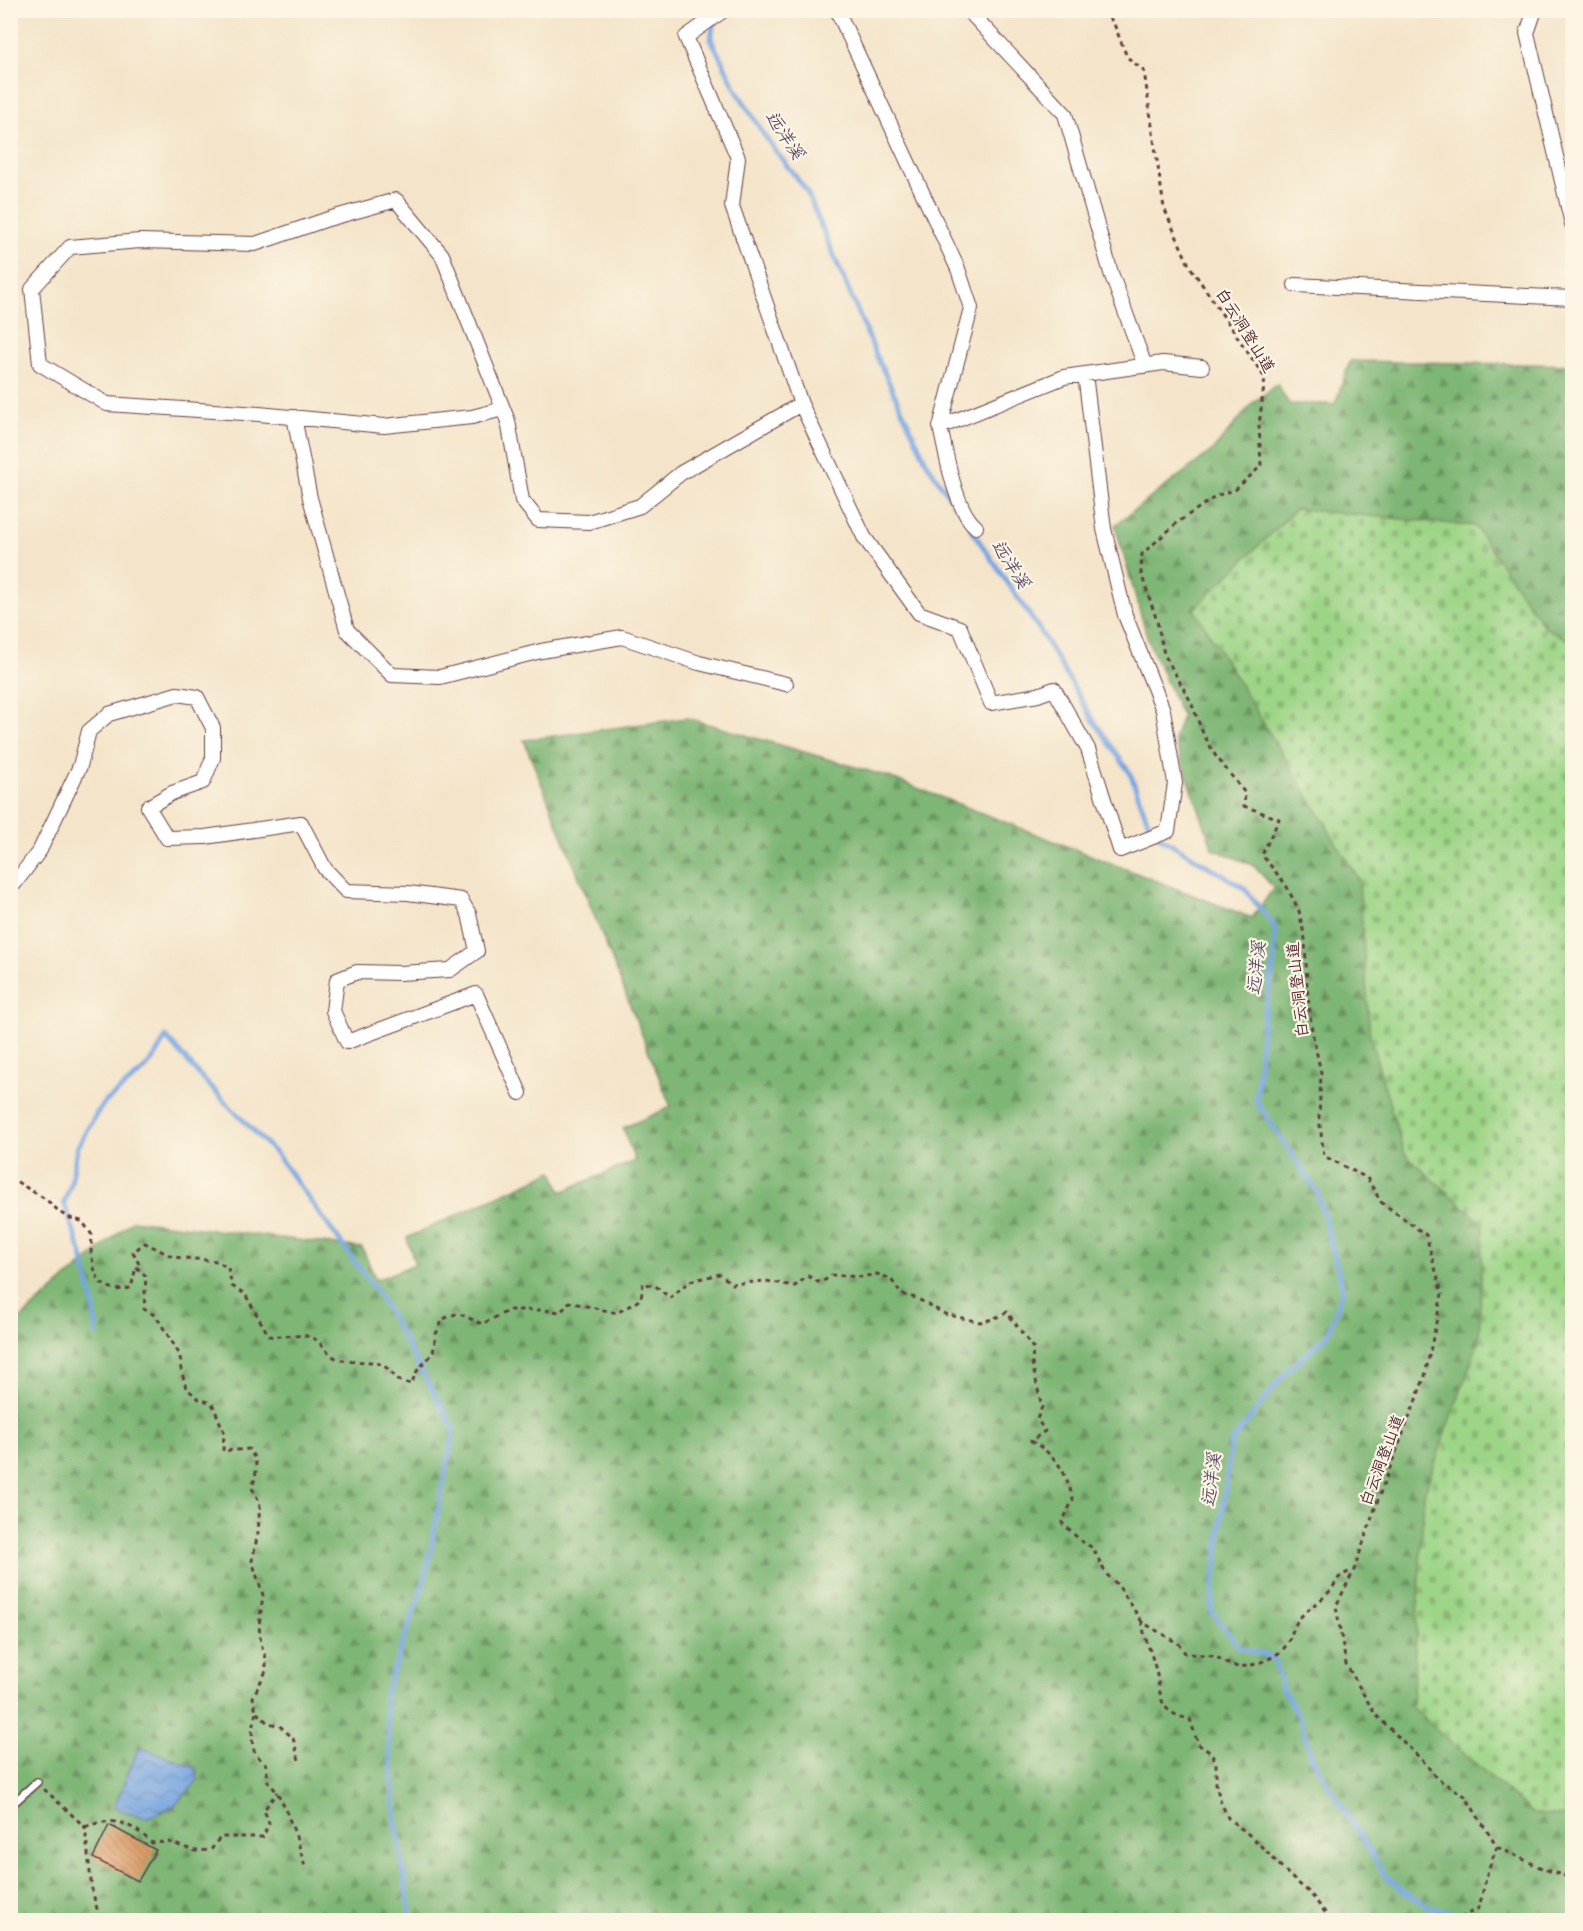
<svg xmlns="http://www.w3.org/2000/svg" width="1583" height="1931" font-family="Delius,'LXGW WenKai TC',sans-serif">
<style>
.forest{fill:url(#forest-firs);stroke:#646a50;stroke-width:1.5}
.cemetery{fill:url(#cemetery-stones);stroke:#747a59;stroke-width:1.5}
.water{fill:url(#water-waves);stroke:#606286;stroke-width:1.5}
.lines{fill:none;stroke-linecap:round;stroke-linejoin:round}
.stream{stroke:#77a5e0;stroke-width:5}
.building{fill:url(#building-back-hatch)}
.lane-casing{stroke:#643d43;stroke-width:10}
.street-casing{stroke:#643d43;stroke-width:16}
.path{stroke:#643d43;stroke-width:3;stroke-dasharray:4.5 4.5;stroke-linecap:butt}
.lane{stroke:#fff;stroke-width:7}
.street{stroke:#fff;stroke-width:14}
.labels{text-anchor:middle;stroke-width:4.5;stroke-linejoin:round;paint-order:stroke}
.street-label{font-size:16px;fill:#4a1f2b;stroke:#fcf5e5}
.water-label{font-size:18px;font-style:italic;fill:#5a4e6a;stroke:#fcf5e5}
</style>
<defs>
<pattern id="forest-firs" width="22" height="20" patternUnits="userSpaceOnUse" patternTransform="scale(1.5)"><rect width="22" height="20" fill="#7eb674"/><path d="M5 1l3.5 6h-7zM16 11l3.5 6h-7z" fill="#69935f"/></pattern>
<pattern id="cemetery-stones" width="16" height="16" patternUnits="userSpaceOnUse" patternTransform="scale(1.5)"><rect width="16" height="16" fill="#9dd587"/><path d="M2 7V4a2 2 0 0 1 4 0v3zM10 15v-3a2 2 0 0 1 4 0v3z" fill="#89b675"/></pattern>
<pattern id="water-waves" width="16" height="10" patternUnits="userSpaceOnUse" patternTransform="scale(1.5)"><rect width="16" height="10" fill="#77a5e0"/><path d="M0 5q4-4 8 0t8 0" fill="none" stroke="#6486b6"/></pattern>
<pattern id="building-back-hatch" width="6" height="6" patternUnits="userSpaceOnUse" patternTransform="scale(1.5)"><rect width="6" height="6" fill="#da9a64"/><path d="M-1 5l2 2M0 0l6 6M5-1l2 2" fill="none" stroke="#b37d53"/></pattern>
</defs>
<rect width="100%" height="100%" fill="#fcf5e5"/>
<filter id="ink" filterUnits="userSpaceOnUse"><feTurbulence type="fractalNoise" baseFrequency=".0167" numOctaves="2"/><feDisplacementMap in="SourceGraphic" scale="12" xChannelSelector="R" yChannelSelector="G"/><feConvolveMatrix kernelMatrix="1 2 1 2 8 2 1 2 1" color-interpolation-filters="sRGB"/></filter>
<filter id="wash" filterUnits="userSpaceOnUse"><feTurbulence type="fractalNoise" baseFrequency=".008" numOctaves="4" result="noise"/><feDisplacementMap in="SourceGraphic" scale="24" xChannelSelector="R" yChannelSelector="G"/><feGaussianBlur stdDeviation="1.35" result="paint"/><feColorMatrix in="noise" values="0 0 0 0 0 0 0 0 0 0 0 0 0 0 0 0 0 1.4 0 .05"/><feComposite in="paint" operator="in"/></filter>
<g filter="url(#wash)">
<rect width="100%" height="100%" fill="#f4e4c9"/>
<path class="forest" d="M1350,361L1572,365V1920H11L10,1328L133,1220L362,1248L376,1280L415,1264L407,1238L553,1171L561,1192L635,1161L623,1128L671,1107L524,740L687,718L886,776L1252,918L1274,888L1253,865L1213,849L1174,739L1182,716L1149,643L1115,525L1213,450L1253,403L1277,384L1289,404H1335Z"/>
<path class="cemetery" d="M1296,509L1475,526L1544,627L1572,642V1816L1533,1814L1412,1708L1424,1494L1479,1340L1483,1224L1404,1153L1370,1037L1359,880L1194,609Z"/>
<path class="water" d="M139,1747L196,1768L198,1781L173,1807L146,1818L114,1808Z"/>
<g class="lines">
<path class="stream" d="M714,20L711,39L737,91L768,141L806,190L877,357L927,463L954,504
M971,529L1039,629L1092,718L1130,773L1152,832L1244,888L1275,927L1274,964L1263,1021L1256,1101L1318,1193L1343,1289L1328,1335L1288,1370L1231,1443L1211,1611L1239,1647L1274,1658L1282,1688L1299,1716L1312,1758L1386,1877L1406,1893L1428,1906L1479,1920
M97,1335L94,1307L82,1255L64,1203L71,1183L77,1148L97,1113L104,1103L142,1072L154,1058L166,1037L203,1079L277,1155L379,1295L454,1429L425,1580L385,1694L396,1822L411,1920"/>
</g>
<g id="blocks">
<path class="building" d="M109,1825L156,1850L138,1881L93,1858Z"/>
</g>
</g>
<g filter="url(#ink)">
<use href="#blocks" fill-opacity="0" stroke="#643d43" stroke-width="1.5"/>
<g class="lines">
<g class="lane-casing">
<path id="lane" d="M10,1806L37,1782"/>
</g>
<g class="street-casing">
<path id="street" d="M724,10L686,37L738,158L732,206L801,404L864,537L919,613L960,628L991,703L1038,695L1054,689L1088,749L1120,850L1168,831L1175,783L1163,710L1125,615L1104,529L1085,374
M837,10L958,269L971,308L940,427L1064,377L1163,363L1202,367
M968,10L1065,114L1111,273L1145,366
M1535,10L1527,33L1572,224
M1295,285L1572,298
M503,409L472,417L384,426L259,414L107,404L40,364L32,289L70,247L140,241L255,244L328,219L396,200L442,255L508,421L522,500L538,520L589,522L640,506L681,473L801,404
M294,417L310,498L347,630L392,675L440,677L541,651L622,637L699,663L786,684
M940,427C946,453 955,510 976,527
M10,882L15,883L40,850L80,766L89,731L109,714L177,694L197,697L213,728V758L203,782L172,793L148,807L167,838L205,837L301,823L325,869L346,891L408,893L461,900L469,914L477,951L450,970L400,973L357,972L337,980L333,1011L347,1042L476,994L520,1093"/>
</g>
<path class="path" d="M1104,10L1114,24L1127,57L1144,71L1164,208L1189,265L1265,378L1259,425L1261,466L1235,490L1218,495L1178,522L1142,554L1141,573L1157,621L1164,654L1191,702L1202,731L1215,755L1245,793L1244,806L1279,819L1262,855L1286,885L1299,911L1305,939L1307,987L1312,1031L1321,1073L1319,1118L1324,1156L1367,1178L1381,1202L1426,1235L1442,1294L1425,1376L1381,1491L1354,1570L1336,1606L1346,1664L1375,1714L1426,1764L1436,1778L1465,1796L1497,1847L1488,1870L1479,1908L1464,1916L1462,1920
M10,1176C20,1185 31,1190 42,1197C59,1208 58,1217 82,1221L92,1235L91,1253L94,1268L100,1283L116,1290L131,1288L136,1267L146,1276L144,1309L156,1316L180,1355L181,1369L186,1388L199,1399L212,1403L224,1432L223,1451L249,1449C259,1463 257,1472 252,1488L260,1503L258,1533L252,1561L263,1595L259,1626L261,1644L266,1658V1671L253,1697L256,1712L267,1722L281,1727L293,1738L299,1760
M139,1264L133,1252L145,1243L173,1257L217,1261L228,1268L232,1286L245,1294L269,1336C280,1337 302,1334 311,1337C322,1341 326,1354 336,1358C363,1368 378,1351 397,1380L411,1384L417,1371L433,1353L436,1334L443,1319L458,1313L482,1324L510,1310H543L561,1312L569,1302L617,1313L641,1299L643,1283L657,1287L670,1298L690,1281L720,1274L732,1284L766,1281L795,1286L808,1276L820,1283L833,1275L861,1277L877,1274L891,1279L901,1294L916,1298L945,1314L980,1322L993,1319L1007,1312L1033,1348L1032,1363L1042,1407L1037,1419L1045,1431L1031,1441C1057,1456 1065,1470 1073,1499L1062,1523L1081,1541L1093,1548L1106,1574L1118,1585L1142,1622
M256,1713C252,1725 250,1741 255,1753C257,1757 263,1761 266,1764L268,1782L277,1792L285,1808L297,1839L306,1870
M44,1789L85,1827L92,1890L100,1920
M85,1827C114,1816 130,1822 152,1843L169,1842L195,1851L211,1850L220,1837H263L269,1823L264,1810L277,1792
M1497,1847L1546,1870L1572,1878
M1331,1920L1310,1893L1292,1878L1253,1838L1228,1818L1220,1800L1216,1784V1763L1211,1753L1198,1744L1190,1719C1154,1712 1163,1694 1155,1667C1151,1651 1144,1638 1142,1622L1179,1644L1185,1653C1194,1655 1203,1654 1212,1656C1220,1657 1226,1664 1233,1666C1247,1669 1271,1660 1281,1651C1291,1643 1291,1629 1299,1619C1308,1608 1321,1601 1330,1591C1339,1580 1336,1575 1353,1571"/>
<use href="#lane" class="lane"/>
<use href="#street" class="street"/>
</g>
</g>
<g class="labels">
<g class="street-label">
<text transform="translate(1246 330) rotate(58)" y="6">白云洞登山道</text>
<text transform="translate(1297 990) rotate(-96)" y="6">白云洞登山道</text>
<text transform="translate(1381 1460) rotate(-69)" y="6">白云洞登山道</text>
</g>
<g class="water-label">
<text transform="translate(785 135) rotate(56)" y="6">远洋溪</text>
<text transform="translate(1011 564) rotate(57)" y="6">远洋溪</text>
<text transform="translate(1256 968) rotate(-84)" y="6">远洋溪</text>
<text transform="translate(1211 1480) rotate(-83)" y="6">远洋溪</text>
</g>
</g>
<rect width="1583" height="1931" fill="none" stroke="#fcf5e5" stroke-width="36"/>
</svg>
